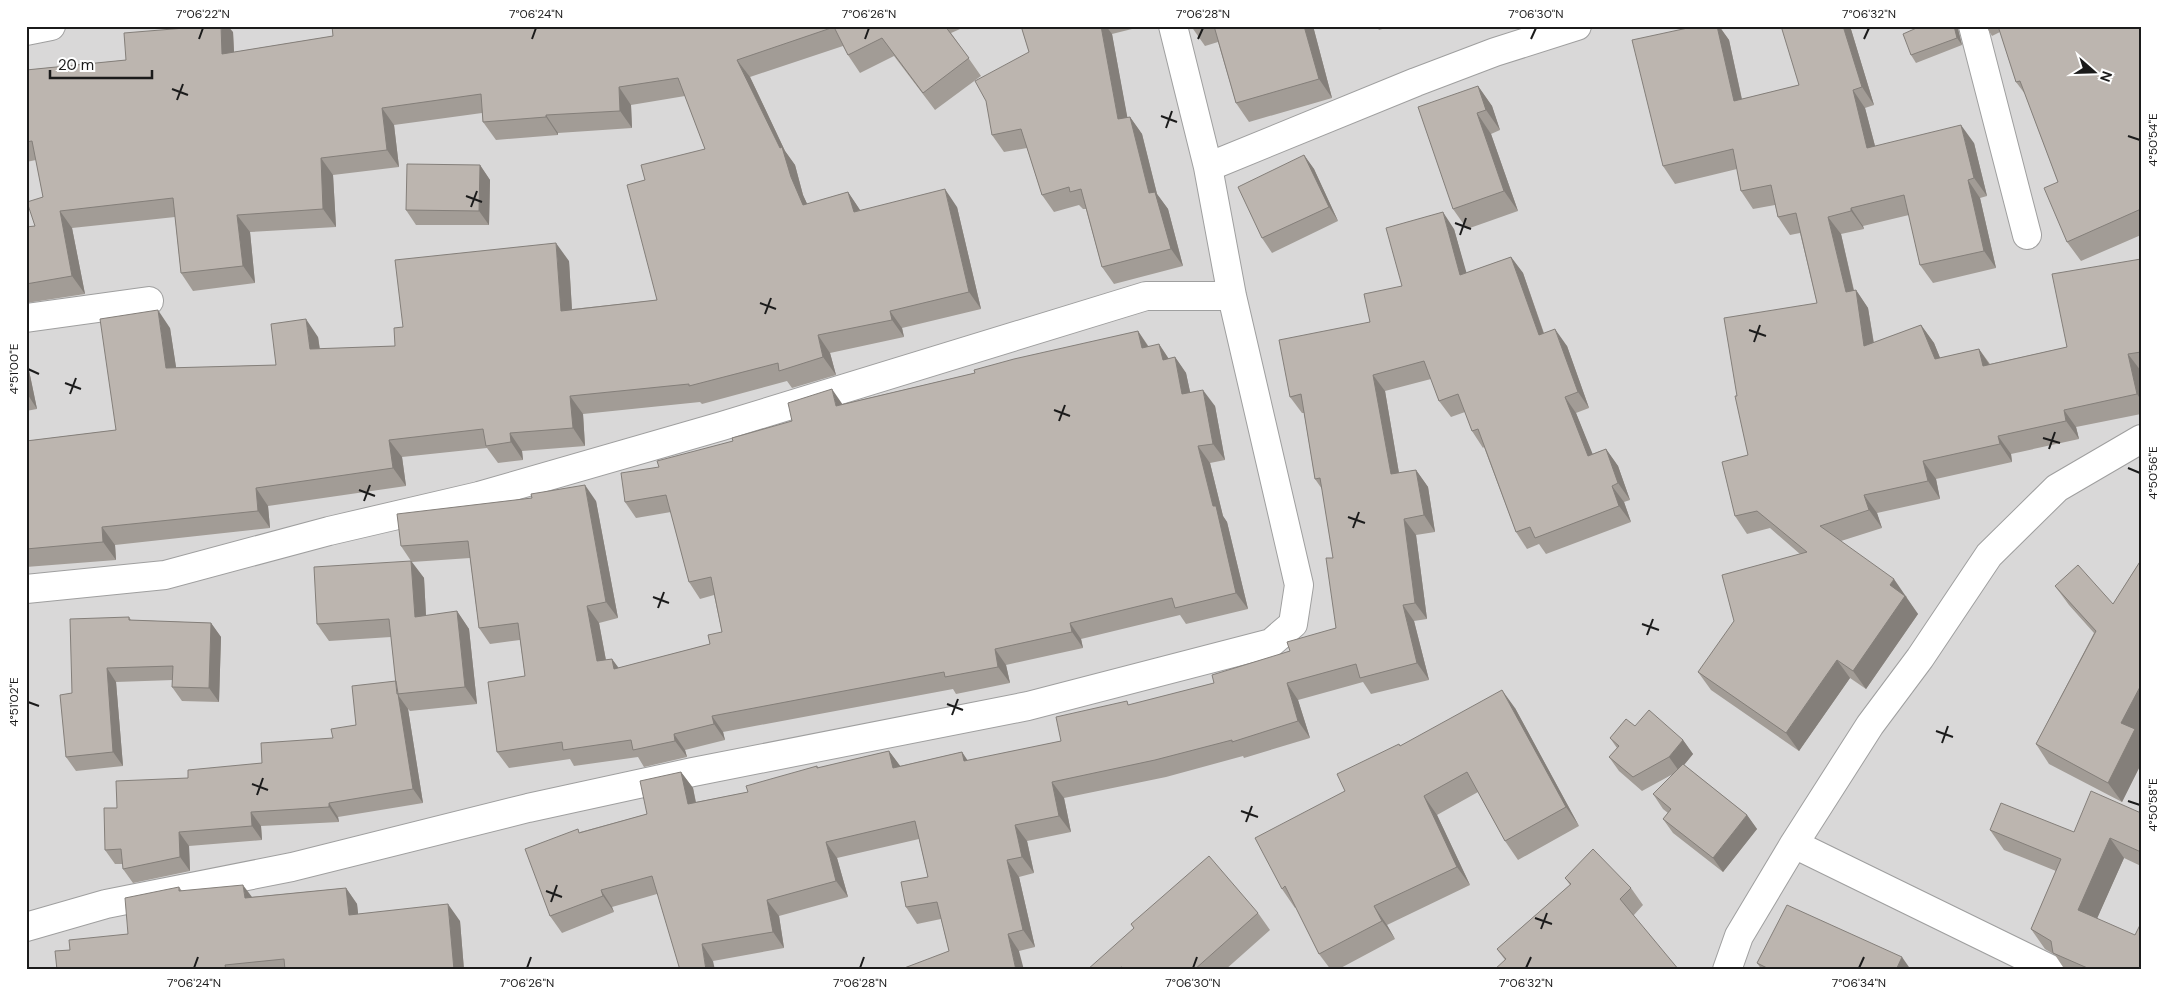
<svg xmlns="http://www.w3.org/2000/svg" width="2167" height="996" font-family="'DM Sans',sans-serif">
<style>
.residential{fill:#d9d8d8}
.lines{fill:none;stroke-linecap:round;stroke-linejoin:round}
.street-casing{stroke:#9f9f9f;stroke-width:30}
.street{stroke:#fff;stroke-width:28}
.wall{fill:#a29c96}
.shaded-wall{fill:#847f7a}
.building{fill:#bcb5af;stroke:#847f7a}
.ticks{fill:none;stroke:#1b1b1b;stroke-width:2}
.neatline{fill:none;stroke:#1b1b1b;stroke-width:2}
.ticks-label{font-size:12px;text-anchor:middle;fill:#1b1b1b}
</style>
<rect width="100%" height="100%" fill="#ece9e2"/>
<path class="residential" d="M26,26H2141V970H26Z"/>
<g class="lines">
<g class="street-casing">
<path id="street" d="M1973,26L2027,235
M26,31L51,26
M1208,167L1416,82L1495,52L1577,26
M26,318L149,301
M26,589L165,575L329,531L479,496L722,426L1146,296H1232
M1794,844L2052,970
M26,927L106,904L292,867L528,808L693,772L1028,706L1271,643L1293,624L1299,585L1232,296L1208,167L1173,26
M1727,970L1739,936L1794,844L1870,725L1920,658L1989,555L2057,488L2141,439"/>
</g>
<use href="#street" class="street"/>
</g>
<path class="wall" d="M332,26H967L951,33L981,76L935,110L894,56L860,73L848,55L843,46L750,77L785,151L795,165L803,195L807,204L848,192L860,210L957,207L981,309L902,328L904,337L830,353L836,375L792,388L787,381L702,404L700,402L583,414L585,446L522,451L523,460L498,463L487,448L402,457L406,486L268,506L270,528L115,545L116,560L26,567V441L116,430L170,328L176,368L276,365L318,337L320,349L395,346L403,327L569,261L572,309L657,300L645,180L705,149L685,96L631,105L632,128L558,133V135L496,140L483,122L482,113L394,125L399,167L333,175L336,227L250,232L255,283L193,291L181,273L175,217L72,228L85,294L26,303V227L35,226L43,197L36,160L26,162V70L126,60L185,28L233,32L234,52L333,36Z
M1021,26H1132V29L1112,34L1127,117H1130L1142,134L1157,194L1168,209L1183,266L1114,284L1102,267L1086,209H1083L1079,205L1054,212L1042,195L1027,148L1004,152L992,135L1029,52Z
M1191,26H1313L1332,98L1249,122L1236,103L1218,42L1205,46Z
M1376,26H1392L1379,30Z
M1697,26H1719L1729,40L1742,99L1799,85L1850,26L1874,105L1865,108L1875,146L1974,143L1987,196L1980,198L1996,268L1933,283L1920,265L1909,215L1863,226L1864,229L1841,234L1854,290H1856L1868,308L1874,343L1921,325L1934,343L1940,358L1979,349L1990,364L2067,347L2141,259V414L2076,427L2079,439L2011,454L2012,462L1936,479L1940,499L1877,513L1882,528L1841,541L1907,597L1906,598L1918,614L1866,689L1850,678L1799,751L1711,690L1698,672L1800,554L1770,528L1747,534L1735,516L1748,455L1737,396L1817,303L1800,233L1790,235L1778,217L1775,205L1753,209L1741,191L1737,169L1675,184L1663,166Z
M1921,26H1958V29L1962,45L1916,63L1911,55Z
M1986,26H2141V235L2081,261L2067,242L2058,182L2025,94L2016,82L2000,32L1992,36Z
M1478,86L1492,106L1500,130L1491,134L1518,211L1467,229L1453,209Z
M1304,155L1314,169L1338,221L1272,253L1262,238Z
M480,165L490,180L489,225H416L406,210Z
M1454,229L1466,273L1511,257L1523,273L1544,333L1567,346L1589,408L1576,413L1592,454L1606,449L1618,466L1630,500L1624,502L1631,522L1546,554L1539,544L1527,549L1516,532L1484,447L1483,448L1472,431L1465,412L1451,417L1439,401L1431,379L1385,391L1399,473L1416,470L1428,487L1435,532L1416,535L1427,619L1414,621L1429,680L1371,694L1363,682L1298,700L1310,738L1244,758L1243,756L1166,777L1064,798L1071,832L1027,841L1034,873L1019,877L1035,947L1019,951H949L941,919L917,924L906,907L928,877L919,839L837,858L848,897L779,916L784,948L713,961L657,894L612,907L614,912L562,933L550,916L580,832L647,814L681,772L693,788L696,802L748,792L817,766L818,768L889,751L900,766L962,752L968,761L1061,741L1130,705L1214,683L1290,651L1336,628L1333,558L1322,489L1315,479L1304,413H1302L1290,397L1370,322Z
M1138,331L1149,347L1159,344L1169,359L1175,357L1186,373L1190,392L1215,406L1225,460L1210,463L1223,516L1227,522L1248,609L1186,624L1180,615L1081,639L1083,648L1006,665L1010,683L956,694L953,689L723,732L725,740L685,750L687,757L644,767L638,757L574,766L570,759L509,768L497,752L525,676L520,640L490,644L479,628L470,558L412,562L424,578L426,616L457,611L469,629L477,704L410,711L408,709L423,803L338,817L339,822L261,826L262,840L189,846L190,871L133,883L123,869V864H115L105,850L117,808L188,778L262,763L333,738L356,725L396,681L391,637L329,641L317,624L411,561L401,546L596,501L618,618L599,623L606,660L612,659L618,668L710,644L722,632L714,595L700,599L689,582L671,512L636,518L625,502L659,467L733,441L843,404L975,373Z
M26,356L37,409L26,411Z
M2141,560V731L2139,734L2141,737V764L2122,802L2049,764L2036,744L2094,633L2069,605L2055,586L2113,604Z
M129,617L131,620L211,623L221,637L219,702L182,701L172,687L173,680L116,682L123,766L76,771L66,757L72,693Z
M1515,708L1579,826L1518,860L1505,841L1478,792L1437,815L1470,885L1387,925L1395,939L1337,970H1331L1319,954L1296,907L1295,908L1282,889L1345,791L1400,746Z
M1635,726L1683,740L1693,754L1684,765L1747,815L1757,829L1723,872L1673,833L1663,819L1668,813L1663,809L1653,794L1673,774L1642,791L1619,771L1609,757L1617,748L1610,738Z
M2141,813V866L2124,858L2097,918L2141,970H2065L2055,955L2045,949L2031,929L2056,871L2004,850L1990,830L2074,832Z
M1565,878L1631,888L1643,905L1633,916L1505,960L1497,949L1570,885Z
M179,887L182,891L252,897L346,888L357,904L358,914L460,921L464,970H57L70,950L128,934Z
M1258,913L1270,930L1225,970H1112L1134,928L1131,924Z
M1757,963L1911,970H1762Z"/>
<path class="shaded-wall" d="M221,26H228L233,32L235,72L222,54Z
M1101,26H1106L1112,34L1131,137L1118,119Z
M1304,26H1313L1332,98L1319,79Z
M1717,26H1719L1729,40L1746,119L1734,101Z
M1843,26H1850L1874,105L1862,87Z
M1954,26H1958V29L1962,45L1957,38Z
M737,60L750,77L785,151L795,165L803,195L816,223L803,205L791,177L780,148Z
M1478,86L1492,106L1500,130L1486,110Z
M619,87L631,105L632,128L620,111Z
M1853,90L1865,108L1880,165L1867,148Z
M382,108L394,125L399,167L387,150Z
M1477,113L1491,134L1518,211L1504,191Z
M546,115L558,133V135L546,117Z
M1130,117L1142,134L1157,194L1168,209L1183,266L1171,249L1149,193Z
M1961,125L1974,143L1987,196L1974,178Z
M1304,155L1314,169L1338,221L1329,207Z
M321,158L333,175L336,227L323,209Z
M480,165L490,180L489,225L479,211Z
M1968,180L1980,198L1996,268L1984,251Z
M945,189L957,207L981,309L969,292Z
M848,192L860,210L854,212Z
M1851,208L1863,226L1864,229L1851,211Z
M60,211L72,228L85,294L72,276Z
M1443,212L1454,229L1472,292L1460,275Z
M237,215L250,232L255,283L243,266Z
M1828,217L1841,234L1858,310L1846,292Z
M556,243L569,261L573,328L561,311Z
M1511,257L1523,273L1550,352L1539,335Z
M1856,290L1868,308L1877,364L1864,346Z
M158,310L170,328L179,386L166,368Z
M890,311L902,328L904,337L892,320Z
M306,319L318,337L322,367L310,349Z
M1921,325L1934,343L1948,377L1935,359Z
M1555,329L1567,346L1589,408L1578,392Z
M1138,331L1149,348H1142Z
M818,335L830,353L836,375L823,357Z
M1159,344L1170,361L1163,360Z
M1979,349L1991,367L1983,366Z
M2128,354L2141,371V400L2137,394Z
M26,356L37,409L28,395L26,389Z
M1175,357L1186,373L1194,410L1182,394Z
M1373,375L1385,391L1402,491L1391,474Z
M832,389L843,405L836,406Z
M1203,390L1215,406L1225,460L1213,444Z
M570,396L583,414L585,446L573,428Z
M1565,397L1576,413L1600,472L1588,456Z
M2064,410L2076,427L2079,439L2066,421Z
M510,433L522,451L523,460L511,442Z
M1998,436L2011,454L2012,462L2000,444Z
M389,440L402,457L406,486L393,468Z
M1198,446L1210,463L1223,516L1227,522L1248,609L1236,593L1213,506Z
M1606,449L1618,466L1630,500L1618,483Z
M1923,461L1936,479L1940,499L1928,481Z
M1416,470L1428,487L1435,532L1424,515Z
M585,485L596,501L618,618L606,602Z
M1612,486L1624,502L1631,522L1619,506Z
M256,488L268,506L270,528L258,511Z
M1864,495L1877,513L1882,528L1869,510Z
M1404,519L1416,535L1427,619L1415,603Z
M102,527L115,545L116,560L103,542Z
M411,561L424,578L427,635L415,617Z
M1894,579L1918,614L1866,689L1853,671L1890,585Z
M1403,605L1414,621L1429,680L1417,663Z
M587,606L599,623L609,677L597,661Z
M457,611L469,629L477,704L465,687Z
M211,623L221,637L219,702L209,688Z
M1070,623L1081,639L1083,648L1072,632Z
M995,649L1006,665L1010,683L998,667Z
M612,659L624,675L614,669Z
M1837,660L1850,678L1799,751L1786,733Z
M107,668L116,682L123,766L113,752Z
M1287,683L1298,700L1310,738L1298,721Z
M2141,685V731L2139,734L2141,737V764L2122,802L2108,783L2121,723Z
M1502,690L1515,708L1579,826L1566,807Z
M398,695L408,709L423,803L413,789Z
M712,716L723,732L725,740L714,724Z
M674,734L685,750L687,757L675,741Z
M1683,740L1693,754L1679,771L1669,757Z
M889,751L901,767L893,768Z
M962,752L973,769L964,761Z
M681,772L693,788L699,820L688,804Z
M1052,782L1064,798L1071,832L1059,816Z
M1424,796L1437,815L1470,885L1457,867Z
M329,803L338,817L339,822L329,807Z
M251,812L261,826L262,840L252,826Z
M1747,815L1757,829L1723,872L1713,858Z
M1015,825L1027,841L1034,873L1022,857Z
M179,832L189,846L190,871L180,857Z
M2110,838L2124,858L2092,930L2078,910Z
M826,842L837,858L848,897L836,881Z
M1007,860L1019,877L1035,947L1023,930Z
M243,885L255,901L245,898Z
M346,888L357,904L360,931L349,915Z
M601,890L612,907L614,912L603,896Z
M767,900L779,916L784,948L773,932Z
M448,904L460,921L464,970H454Z
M1374,906L1387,925L1395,939L1382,921Z
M1008,934L1019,951L1024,970H1016Z
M702,944L713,961L715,970H706Z
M1902,957L1911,970H1896Z"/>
<path class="building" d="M185,26H221L222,54L333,36L332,26H945L969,58L923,93L882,38L848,55L834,27L737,60L780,148L782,147L791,177L803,205L848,192L854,212L945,189L969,292L890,311L892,320L818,335L823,357L779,371L778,363L689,386V384L570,396L573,428L510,433L511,442L486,446L483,429L389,440L393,468L256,488L258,511L102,527L103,542L26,549V441L116,430L100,319L158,310L166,368L276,365L271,324L306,319L310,349L395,346L394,328L403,327L395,260L556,243L561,311L657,300L627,185L645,180L641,165L705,149L678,78L619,87L620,111L546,115V117L483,122L481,94L382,108L387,150L321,158L323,209L237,215L243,266L181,273L173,198L60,211L72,276L26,284V227L35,226L27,202L43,197L32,141L26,142V70L126,60L124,33L185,28Z
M1021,26H1101L1118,119L1130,117L1149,193L1155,192L1171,249L1102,267L1081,189L1070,192L1069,187L1042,195L1021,129L992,135L986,101L975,81L1029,52Z
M1214,26H1304L1319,79L1236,103Z
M1697,26H1717L1734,101L1799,85L1781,26H1843L1862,87L1853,90L1867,148L1961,125L1974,178L1968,180L1984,251L1920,265L1904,195L1851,208V211L1828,217L1846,292L1856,290L1864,346L1921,325L1935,359L1979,349L1983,366L2067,347L2052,274L2141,259V352L2128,354L2137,394L2064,410L2066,421L1998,436L2000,444L1923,461L1928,481L1864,495L1869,510L1820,526L1894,579L1890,585L1905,596L1853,671L1837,660L1786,733L1698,672L1734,621L1722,575L1807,552L1757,511L1735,516L1722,462L1748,455L1735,396H1737L1724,318L1817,303L1796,213L1778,217L1771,185L1741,191L1733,149L1663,166L1632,40Z
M1921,26H1954L1957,38L1911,55L1903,34Z
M1998,26H2141V209L2067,242L2044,188L2058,182L2020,81L2016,82Z
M1478,86L1486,110L1477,113L1504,191L1453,209L1418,107Z
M1304,155L1329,207L1262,238L1238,187Z
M407,164L480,165L479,211L406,210Z
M1443,212L1460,275L1511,257L1539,335L1555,329L1578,392L1565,397L1588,456L1606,449L1618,483L1612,486L1619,506L1535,538L1530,527L1516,532L1478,429L1472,431L1458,394L1439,401L1424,361L1373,375L1391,474L1416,470L1424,515L1404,519L1415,603L1403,605L1417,663L1360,678L1356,664L1287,683L1298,721L1232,742V740L1155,760L1052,782L1059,816L1015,825L1022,857L1007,860L1023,930L1008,934L1016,970H899L949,951L937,902L906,907L901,882L928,877L915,821L826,842L836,881L767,900L773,932L702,944L706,970H680L652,876L601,890L603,896L550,916L525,849L578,829L579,833L647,814L640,781L681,772L688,804L748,792L746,786L817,766V768L889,751L893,768L962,752L964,761L1061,741L1056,717L1127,701L1128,705L1214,683L1212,675L1290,651L1287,642L1336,628L1326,558H1333L1320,478L1315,479L1301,394L1290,397L1279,340L1370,322L1364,294L1402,286L1386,228Z
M1138,331L1142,348L1159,344L1163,360L1175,357L1182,394L1203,390L1213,444L1198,446L1213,506H1216L1236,593L1175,608L1172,598L1070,623L1072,632L995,649L998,667L945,677L944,672L712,716L714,724L674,734L675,741L633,750L631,740L563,750L562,742L497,752L488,682L525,676L518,623L479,628L468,541L401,546L397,514L532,498L531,494L585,485L606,602L587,606L597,661L612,659L614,669L710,644L708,635L722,632L711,577L689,582L666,495L625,502L621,473L659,467L657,461L733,441L732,438L792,421L788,403L832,389L836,406L975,373L974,370L1014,359Z
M2141,560V685L2121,723L2135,729L2108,783L2036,744L2096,631L2055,586L2078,565L2113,604Z
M411,561L415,617L457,611L465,687L397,694L389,619L317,624L314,567Z
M129,617V620L211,623L209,688L172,687L173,666L107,668L113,752L66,757L60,695L72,693L70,619Z
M396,681L413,789L329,803V807L251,812L252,826L179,832L180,857L123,869L121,849L105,850L104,808H117L116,781L188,778V770L262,763L261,743L333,738L331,729L356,725L352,686Z
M1502,690L1566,807L1505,841L1467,772L1424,796L1457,867L1374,906L1382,921L1319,954L1285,886L1282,889L1255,838L1345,791L1337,774L1399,744L1400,746Z
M1649,710L1683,740L1669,757L1633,777L1609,757L1619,746L1610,738L1626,719L1635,726Z
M1683,764L1747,815L1713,858L1663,819L1671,809L1653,794Z
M2091,791L2141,813V852L2110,838L2078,910L2135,935L2141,923V970H2092L2053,953L2051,941L2031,929L2061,859L1990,830L2001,803L2074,832Z
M1593,849L1631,888L1620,899L1679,970H1494L1506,959L1497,949L1571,884L1565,878Z
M1209,856L1258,913L1194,970H1119L1122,967L1112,970H1087L1134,928L1131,924Z
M243,885L245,898L346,888L349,915L448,904L454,970H285L284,959L225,965L226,970H57L55,951L70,950L69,940L128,934L125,898L179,887V891Z
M1787,905L1902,957L1896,970H1771L1757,963Z"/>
<path class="ticks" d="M199,39L203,28M532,39L536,28M865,39L869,28M1198,39L1203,28M1531,39L1536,28M1864,39L1869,28M172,89L188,95M177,100L183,84M1161,116L1177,122M1166,128L1172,111M2128,136L2140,140M466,196L482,202M471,207L477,191M1455,223L1471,229M1460,235L1466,218M760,303L776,309M765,314L771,298M1749,330L1766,336M1754,342L1760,325M28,369L39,374M65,383L81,389M70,394L76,378M1054,410L1070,416M1059,421L1065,405M2043,438L2060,443M2049,449L2055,432M2128,468L2140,473M359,490L375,496M364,501L370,485M1348,517L1365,523M1353,528L1359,512M653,597L669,603M658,608L664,592M1642,624L1659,630M1647,635L1653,619M28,702L39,706M947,704L963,710M952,715L958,699M1936,731L1953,737M1942,743L1948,726M252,784L268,790M257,795L263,778M2128,801L2140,805M1241,811L1258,817M1246,822L1252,806M546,891L562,897M551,902L557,885M1535,918L1552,924M1541,929L1547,913M194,968L198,957M527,968L531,957M860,968L864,957M1193,968L1197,957M1526,968L1531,957M1859,968L1864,957"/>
<rect width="2167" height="996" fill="none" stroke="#ffffff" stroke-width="55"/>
<g transform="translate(2094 72) rotate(110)" stroke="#ffffff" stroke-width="4" paint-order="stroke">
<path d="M0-4L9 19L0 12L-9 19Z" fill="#1b1b1b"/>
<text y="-8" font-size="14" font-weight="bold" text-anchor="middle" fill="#1b1b1b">N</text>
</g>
<path d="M50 70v8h102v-8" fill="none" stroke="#1b1b1b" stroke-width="2.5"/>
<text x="58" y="70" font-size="15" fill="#1b1b1b" stroke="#ffffff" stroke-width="4" paint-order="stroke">20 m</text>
<rect x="28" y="28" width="2112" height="940" class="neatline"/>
<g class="ticks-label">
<text x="203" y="18">7°06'22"N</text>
<text x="536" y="18">7°06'24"N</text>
<text x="869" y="18">7°06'26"N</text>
<text x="1203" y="18">7°06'28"N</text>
<text x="1536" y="18">7°06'30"N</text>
<text x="1869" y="18">7°06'32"N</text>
<text transform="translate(2153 140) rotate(-90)" y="4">4°50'54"E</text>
<text transform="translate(14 369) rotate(-90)" y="4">4°51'00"E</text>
<text transform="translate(2153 473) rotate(-90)" y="4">4°50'56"E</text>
<text transform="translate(14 702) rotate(-90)" y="4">4°51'02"E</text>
<text transform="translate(2153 805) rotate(-90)" y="4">4°50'58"E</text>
<text x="194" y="987">7°06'24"N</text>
<text x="527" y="987">7°06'26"N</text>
<text x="860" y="987">7°06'28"N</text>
<text x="1193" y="987">7°06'30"N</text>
<text x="1526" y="987">7°06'32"N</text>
<text x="1859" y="987">7°06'34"N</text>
</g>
</svg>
